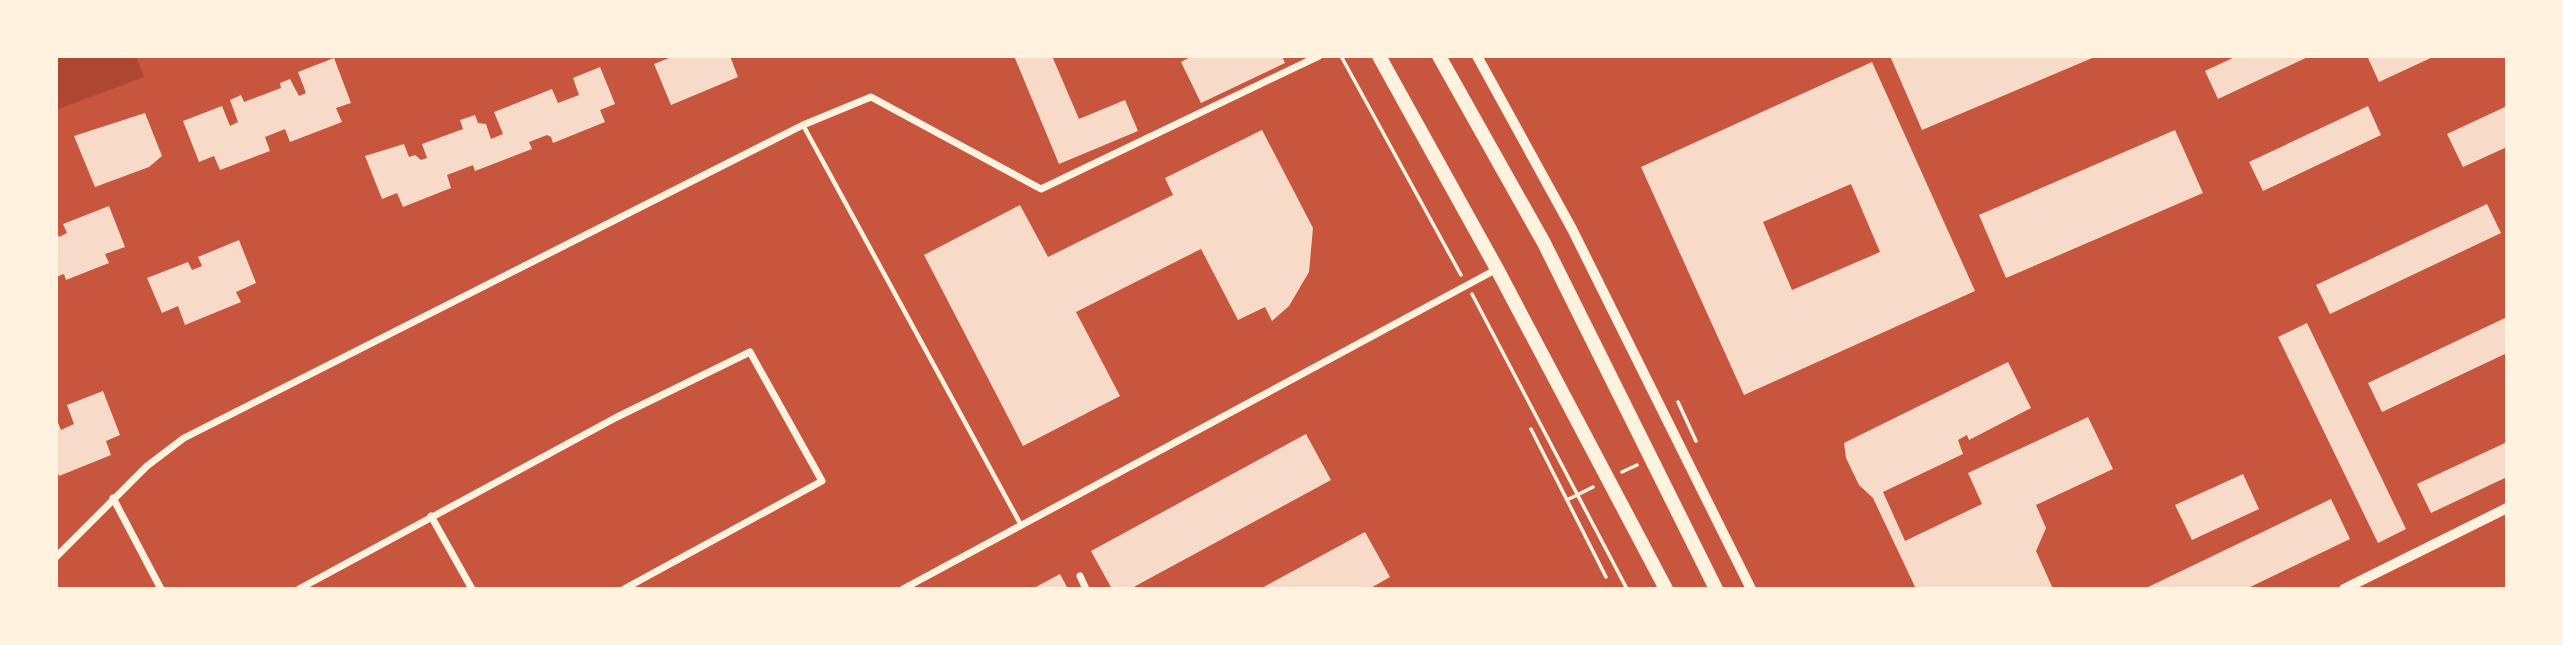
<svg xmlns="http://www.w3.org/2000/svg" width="2563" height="645" font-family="'Archivo Narrow',sans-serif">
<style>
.green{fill:#ae4732}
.building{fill:#f7dbc8;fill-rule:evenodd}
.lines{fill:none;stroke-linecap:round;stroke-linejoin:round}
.path{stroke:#fff3e0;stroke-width:3.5}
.service{stroke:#fff3e0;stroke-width:4.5}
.minor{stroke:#fff3e0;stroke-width:7}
.tertiary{stroke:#fff3e0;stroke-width:10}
.primary{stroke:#fff3e0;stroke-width:14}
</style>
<rect width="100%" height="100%" fill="#c8553d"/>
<path class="green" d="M56,56H136L144,77L56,110Z"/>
<path class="building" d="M674,56H730L738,77L671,105L654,64Z
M1014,56H1052L1079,119L1125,100L1138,131L1059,164Z
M1192,56H1282L1285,63L1201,103L1181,62Z
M1890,56H2097L1922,130Z
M2237,56H2310L2218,99L2205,71Z
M2367,56H2435L2379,82Z
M334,58L351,103L336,108L342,122L290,142L285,129L265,137L270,151L220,170L214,156L199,162L183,121L222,106L230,126L238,122L230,100L241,95L244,102L281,88L280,83L290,79L299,96L306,93L298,72Z
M1872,62L1975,291L1744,395L1641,167ZM1851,184L1880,252L1792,290L1763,222Z
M600,67L615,104L600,110L605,122L553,143L551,137L547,135L529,142L532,149L475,171L473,165L447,175L451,188L403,207L397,193L382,199L365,156L404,144L409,157L415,155L421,160L427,158L422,144L463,129L460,120L475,115L478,123L486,124L491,139L503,134L494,112L552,89L558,103L579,95L573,78Z
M2368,106L2381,135L2263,191L2249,162Z
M2507,106V147L2463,167L2447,134Z
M145,113L162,156L149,167L95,187L74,136Z
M1262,130L1313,228L1309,272L1289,306L1272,321L1265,307L1238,320L1201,249L1076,312L1120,396L1023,446L924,255L1020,205L1048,257L1173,195L1165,178Z
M2175,130L2203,193L2006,278L1979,215Z
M2487,204L2501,233L2330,314L2316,285Z
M109,206L125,247L105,254L109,263L66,280L64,274L56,277V230L59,237L67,233L63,224Z
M239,240L256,283L236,292L241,302L185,325L178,306L162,313L147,278L188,262L192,270L202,266L198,257Z
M2507,317V353L2382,412L2368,383Z
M2307,323L2406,529L2378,543L2278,337Z
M2008,362L2031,408L1969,440L1967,435L1958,440L1963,454L1883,492L1905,541L1982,504L1968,473L2088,417L2113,469L2036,505L2046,528L2036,551L2053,589H1916L1873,498L1859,485L1846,458L1844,443Z
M103,391L120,435L106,441L111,455L59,476L56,467V418L61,430L74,424L67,405Z
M1306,434L1331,480L1130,589H1112L1091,551Z
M2507,442V477L2431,513L2417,484Z
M2243,474L2259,509L2192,540L2175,505Z
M2331,499L2350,539L2246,589H2144Z
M1365,532L1390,577L1369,589H1260Z
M1060,574L1068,589H1032Z"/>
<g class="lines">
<path class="path" d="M1341,56L1461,275
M1472,294L1627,589
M1678,402L1696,441
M1531,429L1606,577
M1622,472L1637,465
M1567,500L1593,487"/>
<path class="service" d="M803,125L1021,525"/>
<path class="minor" d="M113,498L161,589
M431,516L472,589
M56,557L147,466L184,438L803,125L871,97L1041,189L1319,56
M1080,576L1086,589
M299,589L617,417L750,352L822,481L624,589
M903,589L1497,269"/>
<path class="tertiary" d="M1477,56L1572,229L1751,589
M2344,589L2507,508"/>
<path class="primary" d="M1379,56L1497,269L1666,589
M1439,56L1544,243L1716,589"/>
</g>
<rect width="2563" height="645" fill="none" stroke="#fff3e0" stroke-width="116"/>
</svg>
